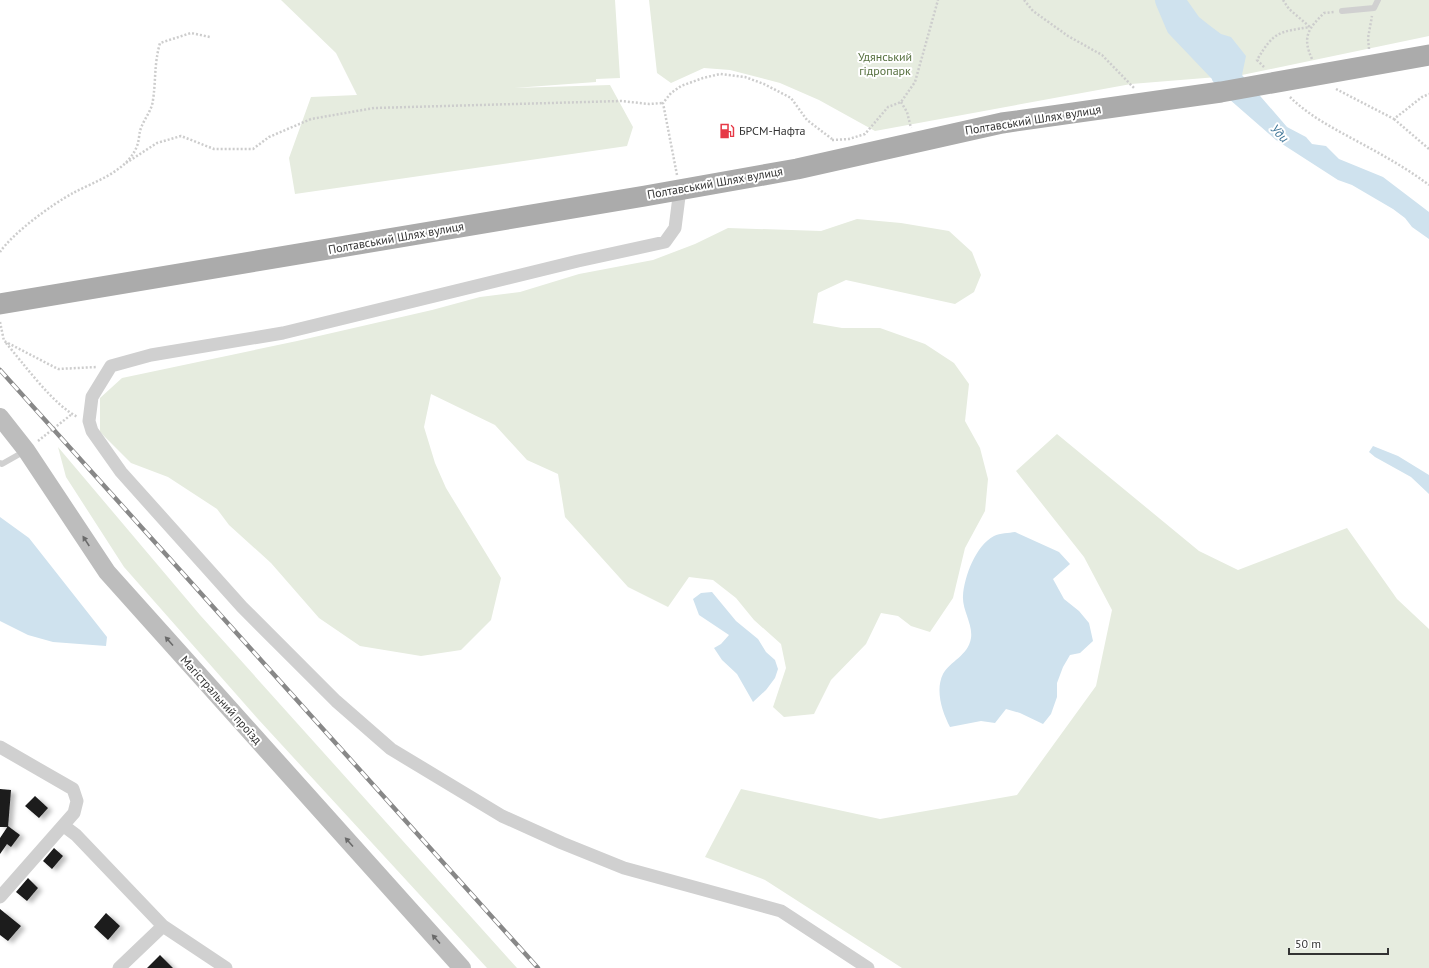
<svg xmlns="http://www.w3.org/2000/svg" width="1429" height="968" font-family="'PT Sans',sans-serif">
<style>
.green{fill:#e6ecdf}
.water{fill:#cfe2ee}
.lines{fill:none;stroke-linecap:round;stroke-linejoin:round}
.river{stroke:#cfe2ee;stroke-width:24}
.building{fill:#1a1a1a;filter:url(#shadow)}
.path{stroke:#cdcdcd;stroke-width:2.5;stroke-dasharray:2 2;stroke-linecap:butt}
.service{stroke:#d0d0d0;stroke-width:6}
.minor{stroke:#d0d0d0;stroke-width:13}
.secondary{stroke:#bdbdbd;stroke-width:18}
.primary{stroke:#ababab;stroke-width:21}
.rail-casing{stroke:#888;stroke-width:4.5}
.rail{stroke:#fff;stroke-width:3;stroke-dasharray:9;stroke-linecap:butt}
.oneway{fill:#6a6a6a}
.labels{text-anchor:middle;stroke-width:4;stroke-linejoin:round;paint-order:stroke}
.park-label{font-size:12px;fill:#56703f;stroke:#fff}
.street-label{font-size:12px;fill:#333;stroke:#fff}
.poi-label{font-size:12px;fill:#333;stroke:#fff;text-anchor:start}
.water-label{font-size:13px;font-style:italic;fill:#3f7597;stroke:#fff}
</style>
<defs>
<filter id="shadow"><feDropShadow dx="4.5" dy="2.5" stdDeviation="2" flood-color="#0004"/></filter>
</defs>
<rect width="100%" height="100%" fill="#fff"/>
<path class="green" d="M281,0H615L620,78L596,79V82L514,88L610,85L633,127L627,146L295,194L289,158L311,97L357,95L336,53Z
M649,0H1429V36L1242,75L1131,84L875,131L819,100L780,83L730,70L704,68L671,83L657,73Z
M857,219L901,223L949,231L972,252L981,275L974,292L955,304L846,280L818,293L813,323L842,328H880L925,344L954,363L969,384L965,421L980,448L988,479L985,511L965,548L953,598L930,632L911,626L898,616L881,613L866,644L831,680L814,714L784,717L773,707L786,668L781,644L754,620L736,598L713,580L689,577L668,607L628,587L565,517L558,474L527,460L495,425L431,394L424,427L435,463L446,488L501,578L491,620L461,650L421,656L360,646L319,618L271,563L229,525L217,509L168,477L131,463L100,432V398L122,378L297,341L432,310L480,297L520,292L579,274L653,260L695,244L728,228L821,231Z
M1057,434L1199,551L1238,570L1347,528L1397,599L1429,629V968H902L765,880L705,857L741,789L880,819L1017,795L1096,686L1112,610L1084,557L1016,471Z
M58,447L200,615L517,968H487L258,719L124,567L66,477Z"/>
<path class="water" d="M1166,0H1187L1199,17L1209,25L1221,34L1231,37L1246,56L1242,75L1287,127L1306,137L1312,144L1326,146L1339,159L1383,177L1429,212V239L1412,227L1405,218L1393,209L1352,185L1338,180L1276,140L1221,92L1212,80L1218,59L1210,50L1207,54L1199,51L1188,34L1189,29L1178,18Z
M1373,446L1398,456L1429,475V494L1411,477L1375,457L1369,452Z
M0,517L29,538L107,637L106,646L53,642L28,635L0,621Z
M1015,532L1059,552L1070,564L1053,579L1064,599L1079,611L1089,623L1093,641L1080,653L1070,655L1063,667L1057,683V697L1051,714L1043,724L1020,713L1006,709L995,723L981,721L950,727C942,712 935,690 943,674C950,661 968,656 971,638C973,624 962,610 963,596C964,577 976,545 994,536C1000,533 1009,533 1015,532Z
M712,592L736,621L758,639L766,652L775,660L778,669L775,678L766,690L753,702L737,674L722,660L714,648L721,644L729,635L699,615L693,599L701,593Z"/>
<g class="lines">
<path class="river" d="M1167,0L1178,26L1239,90"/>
</g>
<path class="building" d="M0,789L11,790L8,827H0Z
M35,796L48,808L39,818L25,806Z
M8,826L20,835L11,847L7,844L0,854V838Z
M54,848L63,856L52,869L43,861Z
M28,878L38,888L27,901L16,892Z
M0,909L21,926L8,941L0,935Z
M106,913L120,926L108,940L94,927Z
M160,955L173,968H147Z"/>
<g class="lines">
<path class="path" d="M1024,0L1033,11L1068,36L1102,55L1135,89
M1283,0L1289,9L1310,27
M1369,49L1368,38L1372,16
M1312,59C1302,37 1308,29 1324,13L1334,12
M1264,67L1257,60C1274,31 1279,32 1310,27
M1336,89L1394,119L1422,97L1429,94
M1290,97C1308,115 1331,127 1353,139C1379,153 1405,167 1429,185
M901,102L907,112L911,128
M1394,119L1429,149
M832,140L849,139L865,134L888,107L901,102L915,82L938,0
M126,163L157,143L181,136L214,149H253L269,137L311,119L374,108L621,101L649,104L663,103
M677,175L663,103L671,93L681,86L703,78L720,74L745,77L764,84L791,98L807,120L832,139
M0,252C13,233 51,205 73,193C95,181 127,172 137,146C139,141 139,135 140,131C143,120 152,111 153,100C156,80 154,64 160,43L191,33L210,37
M0,322L4,341L58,369L97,367
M6,343C23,363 55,407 78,417
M38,441L72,414"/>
<path class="service" d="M1342,11L1374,8L1378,0
M0,463L2,464L25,451"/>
<path class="minor" d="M680,189L675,228L665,242L578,261L283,333L151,355L111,366L92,397L89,421L92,431L121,472L242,607L336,701L391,749L502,816L562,843L624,868L781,911L868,968
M0,747L73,789L77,801L74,813L0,897
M64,826L76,835L163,926L226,968
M119,968L163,926"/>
<path class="secondary" d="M0,417L26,450L107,572L462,968"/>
<path class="primary" d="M0,304L645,196L797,169L1002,123L1221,92L1429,55"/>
<g class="rail-casing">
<path id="rail" d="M0,370L538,968"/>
</g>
<use href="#rail" class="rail"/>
</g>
<defs><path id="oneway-solid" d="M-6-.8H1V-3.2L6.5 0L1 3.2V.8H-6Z"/></defs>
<g class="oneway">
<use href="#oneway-solid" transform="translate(86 541) rotate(-123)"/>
<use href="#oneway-solid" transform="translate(169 641) rotate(-132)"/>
<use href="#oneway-solid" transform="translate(349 842) rotate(-132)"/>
<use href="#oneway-solid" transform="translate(436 939) rotate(-132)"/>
</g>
<defs>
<g id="fuel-bare" transform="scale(1.2)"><path d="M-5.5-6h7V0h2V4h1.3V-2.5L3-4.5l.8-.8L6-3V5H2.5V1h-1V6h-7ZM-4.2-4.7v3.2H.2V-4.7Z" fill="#e63946" stroke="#fff" stroke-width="2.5" paint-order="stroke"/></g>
</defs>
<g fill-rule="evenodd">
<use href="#fuel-bare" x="727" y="131"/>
</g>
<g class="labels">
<g class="park-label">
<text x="885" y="61">Удянський<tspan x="885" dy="14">гідропарк</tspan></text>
</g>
<g class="street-label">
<text transform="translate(1033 120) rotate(-9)" y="4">Полтавський Шлях вулиця</text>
<text transform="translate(715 183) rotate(-10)" y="4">Полтавський Шлях вулиця</text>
<text transform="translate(396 238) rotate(-10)" y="4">Полтавський Шлях вулиця</text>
<text transform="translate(221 700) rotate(48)" y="4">Магістральний проїзд</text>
</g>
<g class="poi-label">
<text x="739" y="135">БРСМ-Нафта</text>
</g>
<g class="water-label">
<text transform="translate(1280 133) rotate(46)" y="5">Уди</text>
</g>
</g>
<path d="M1289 948v6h99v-6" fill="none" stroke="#333333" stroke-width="2"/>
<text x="1295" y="948" font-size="12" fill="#333333" stroke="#ffffff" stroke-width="3" paint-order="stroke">50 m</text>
</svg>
